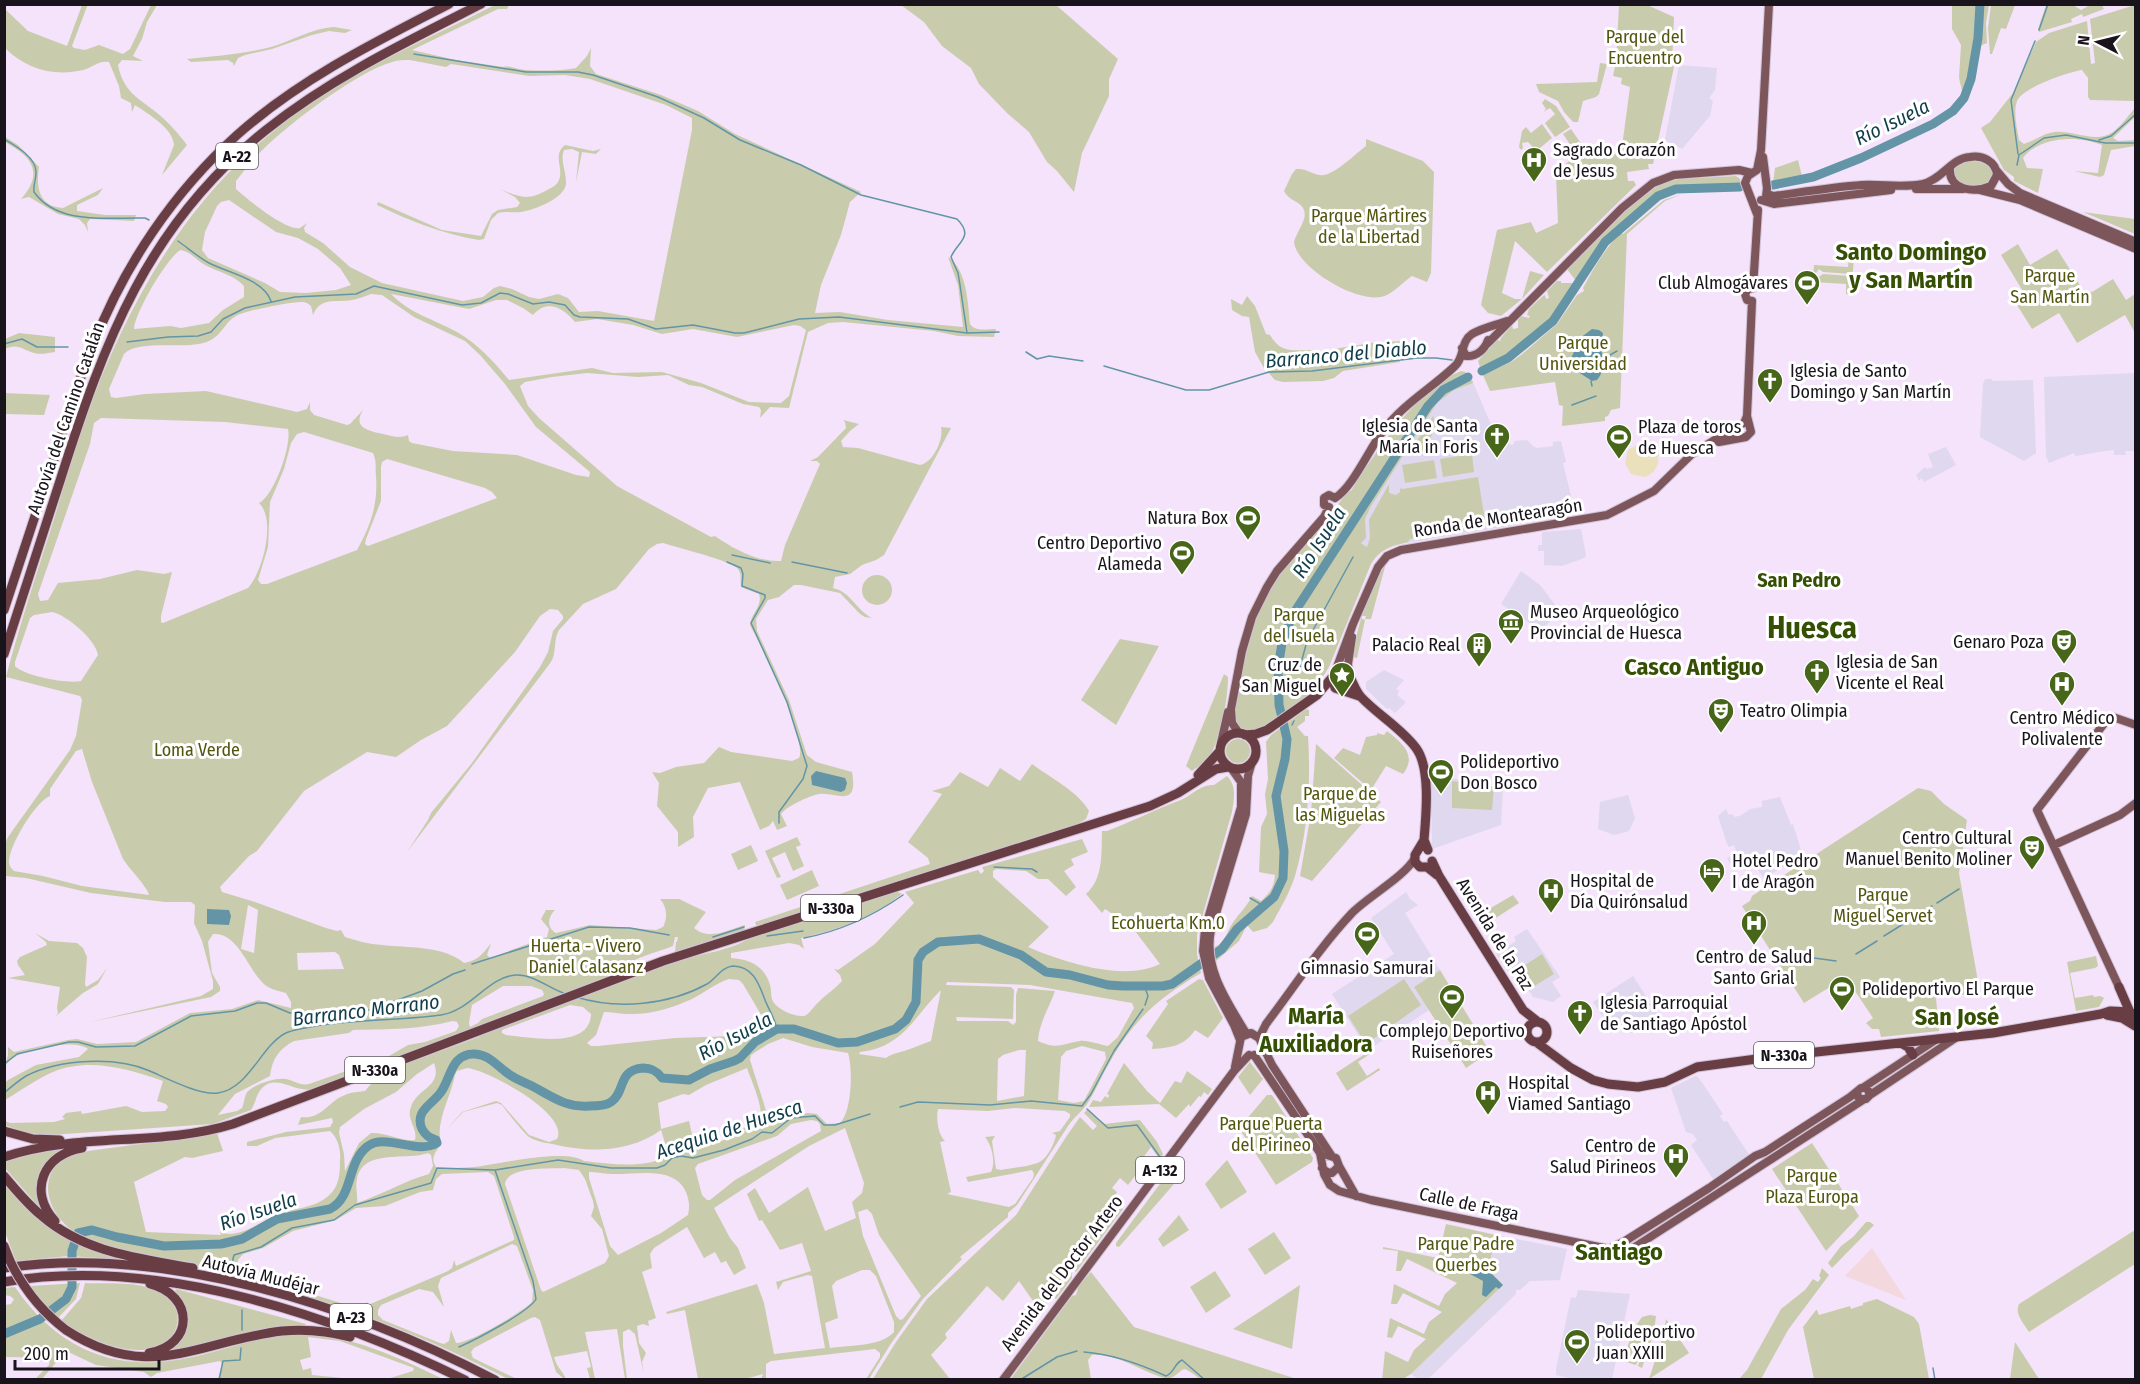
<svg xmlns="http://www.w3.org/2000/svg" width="2140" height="1384" font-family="'Fira Sans Condensed',sans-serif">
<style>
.commercial{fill:#f3d8de}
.education{fill:#dfd8ee}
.green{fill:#c9ccac;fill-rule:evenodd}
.sand{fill:#eae0bb}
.water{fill:#6495a7}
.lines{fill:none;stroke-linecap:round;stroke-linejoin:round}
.stream{stroke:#6495a7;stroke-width:1.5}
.river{stroke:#6495a7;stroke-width:9}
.major-casing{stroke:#d1c2d6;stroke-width:10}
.highway-casing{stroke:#d1c2d6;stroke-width:11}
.major{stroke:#7c565a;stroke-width:8}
.highway{stroke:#683e44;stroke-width:9}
.highway-bridge-casing{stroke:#d1c2d6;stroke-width:11;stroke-linecap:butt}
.highway-bridge{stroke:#683e44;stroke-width:9}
.labels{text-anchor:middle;stroke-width:6;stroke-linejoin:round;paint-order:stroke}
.shield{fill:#fff;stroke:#5e5a60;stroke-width:1.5}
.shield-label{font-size:16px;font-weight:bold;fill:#19141c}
.park-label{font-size:18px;fill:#53560f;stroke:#fff}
.poi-label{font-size:18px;fill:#19141c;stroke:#fff;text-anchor:start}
.street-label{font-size:18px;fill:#19141c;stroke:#fff}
.water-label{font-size:20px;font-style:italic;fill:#103d4c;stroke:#fff}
.neighbourhood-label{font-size:20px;font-weight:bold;fill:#354f05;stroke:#fff}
.district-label{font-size:24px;font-weight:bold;fill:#354f05;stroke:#fff}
.town-label{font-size:30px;font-weight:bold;fill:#354f05;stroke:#fff}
</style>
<rect width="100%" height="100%" fill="#f4e3fa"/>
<path class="commercial" d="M1872,1248L1906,1300L1845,1276Z"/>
<path class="education" d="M1679,65L1717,68L1715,90L1709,98L1713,101L1710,116L1682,149L1665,140Z
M2135,373V451H2125L2126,455H2114V450L2105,451L2075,456L2074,453L2049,463L2046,456L2044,377Z
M1992,379V381L2033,380L2036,453L2024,461L1980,437L1983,384L1985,379Z
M1472,380L1495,434L1504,443L1513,445L1515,441L1527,440L1534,447L1538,448L1553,446V442L1561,441L1566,462L1563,463L1572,500L1570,501L1572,512L1514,525L1394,545L1379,553L1372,550L1348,534L1434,402L1454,387Z
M1946,447L1956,465L1924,482L1922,478L1918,481V478L1916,475L1925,467L1927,469L1933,467L1928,454Z
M1581,529L1586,555L1584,558L1562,566L1544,565V551H1538V545H1542V532Z
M1521,571L1540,585L1559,610L1542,631L1501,604Z
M1384,670L1404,680L1396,689L1399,691L1397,695L1406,702L1395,713L1389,708L1387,709L1366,689V682Z
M1437,771L1452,778L1503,788L1501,825L1432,849L1431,778L1432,772Z
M1628,795L1635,818L1629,831L1614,835L1598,829L1600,802Z
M1780,797L1791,825L1793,824L1802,854L1764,879L1755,865L1745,870L1742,866L1734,871L1727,858L1737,853L1734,845L1729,847L1727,844L1718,816L1727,808L1726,810L1729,815L1733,814L1734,817L1740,816L1750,809L1762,807V801Z
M1406,892L1410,899L1418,905L1405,913L1440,970L1414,987L1429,1010L1368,1050L1332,994L1394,954L1371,918Z
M1527,929L1560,977L1552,982L1561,996L1553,1002L1533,997L1514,967L1507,971L1496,954L1516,941L1514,937Z
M1633,976L1658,1015L1632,1033L1611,1029L1593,1002Z
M1695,1076L1698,1077L1703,1084L1723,1114L1720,1116L1724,1122L1727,1121L1750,1156L1713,1179L1691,1145L1697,1140L1693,1134L1686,1132L1671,1088Z
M1496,1235L1567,1249L1560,1280L1530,1281L1520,1290H1516V1294L1428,1379H1418L1411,1374L1503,1285L1488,1270Z
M1578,1290L1630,1294L1612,1379H1573L1556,1375V1369L1571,1297L1576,1298Z"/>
<path class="green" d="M88,4L72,46L74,48L85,50L99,45L123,54L130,49L151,5H157L147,22L142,39L133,56L143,61L122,60L118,65C124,96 144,100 164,119C173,127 180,136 187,145L162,175L174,145C173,128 148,114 135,105L132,112L131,103L121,98L119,86L109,62C99,60 93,67 83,70C54,77 26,69 5,48V9L28,31L67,46L82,5Z
M495,5H509L507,9H498L412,50L456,60L503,67C510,65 518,70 526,70C542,71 560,71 576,68L587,56L591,48L590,66L596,74L661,95L698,111L735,134L861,192L850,202L841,235L821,285L815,313L840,312L888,320L963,327L958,285L948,257C967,269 968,304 970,324C975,332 987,329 996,329L994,337L958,336L934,331L843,322L828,323L808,332L789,408L770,407L760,418L761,410L759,407L743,404L702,387L689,385L668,375L638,377L587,373L552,377L525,382L520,386L528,406L539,418L617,486L711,537L715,536C735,550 758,562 781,561L785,545L820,464L817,461H810L818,457L846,428L845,422L843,420L859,424L850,431L841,441L843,447L858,448L920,465C933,463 944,439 941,427L951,428L884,555L876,560L862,565L850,574L835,577L833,588C851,592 856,610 872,618L865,617L860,614L840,593L801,585H794L779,597L768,600L756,619L757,631L789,700L807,755L816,762L852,772C859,810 835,791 819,794C809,796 787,806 781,814L787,826L777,830L773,821L769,826L760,830L740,782L708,788L693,817L694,837L678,847V832L657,806L659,783L652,772L660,773L676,767L704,763L719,747L731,752L792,761L799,758C808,739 761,646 750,625C751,613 763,606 759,594L741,587C740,582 742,574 738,569C733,561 675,547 663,543L657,544L649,549L616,589L583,604L559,630C553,640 557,652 551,662L407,852L428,820L431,813L472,763L540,667L548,652L553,631L563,619V616L558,610L550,609L540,616L515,652L447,726L421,740L396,757L367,752L304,791L257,851L249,856L220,887L222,892L255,902L326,928L337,931L341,930L345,937C357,941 369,944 382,945C407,948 443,945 464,963C477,961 483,954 491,943L487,955L490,958L547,937L549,929L541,919L546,910H555C548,917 546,927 556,933L590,925L656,930L663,927C668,917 667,907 660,899H679L706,912L694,928C709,941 728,930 745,925L744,931L677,952H675L676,942H677L678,937H675L673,946C652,954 628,959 612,975L313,1089C294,1094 274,1070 259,1092C256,1097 255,1104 251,1110L213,1124L50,1135L26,1133L5,1125V1121L10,1123L54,1122L65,1119L62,1117L66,1113L81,1111L82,1114L126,1106L142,1112L165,1111L168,1107L166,1104L157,1101L163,1081C130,1069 88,1057 53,1072C37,1079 20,1091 5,1100V1083L8,1080L36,1065L79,1057L88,1049C75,1039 29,1048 15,1057C11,1059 8,1063 5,1066L8,1055V1047L14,1052L68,1040L77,1039L97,1044L136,1042L190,1013L232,1009L258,1000L291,1008V1002L286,993C280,991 273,990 268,987C249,975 240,932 213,934L208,942L212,973L220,987V991L211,997L90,1022L201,996L213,989V981L202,941L194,923L195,905L191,902H165L91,893L26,878L5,876L4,846L8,837L70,750L76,736L82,700L80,696L6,677C20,623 38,570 55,516C65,483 74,449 86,417C130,297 189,193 293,116C355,70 427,39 495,5ZM410,60L446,67L451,64L529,76L565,75L590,79L666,105L692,118V130L654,321L598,311L579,312L568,298L558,294L539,299L529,297L512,289L500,286L494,288L483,297L463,301L382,283L350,267L323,243L305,232L304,228L307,223L300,228C286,231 247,199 236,189V181C247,167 259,152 273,140C300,116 358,72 392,62C398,60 404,60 410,60ZM229,200L276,232L298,238L318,249L340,268L351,285L336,290L306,293L280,292L265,283L208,258L202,250L205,232L217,206L221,202ZM180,250C190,251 196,260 205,265C218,272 234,275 244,286V297L223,310L209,323L181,328L170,326L134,329C135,312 166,260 180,250ZM371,294L382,295L414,317L465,341L480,355L505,384L536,427L590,472L589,477L576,475L517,455L453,451L412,443L409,441L408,435C400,439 392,436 383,434C369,431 352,428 363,410L350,424L347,425L314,415L310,410V402L307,409L297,412L206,391L145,394L116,398L111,397L109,389L124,354C139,338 189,351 209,341C222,335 225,322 236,316C244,311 293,301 303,302C308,303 307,303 311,306L313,315C321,296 336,303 352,300C358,299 365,296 371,294ZM391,294L469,309L496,300H507L523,308L533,315C548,298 564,309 575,322L597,319L633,325L662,334L693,329L737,337L794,325L800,326L806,330L789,396L781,403L749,402L701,383L662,372L613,373L592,368L509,380C494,362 478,344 457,332C434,319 410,314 391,294ZM101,418L225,422L288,429C292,445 274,496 259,503C277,520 262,573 248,588L163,623L161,622V616L172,572L164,574L137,570L100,579L58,583L48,600L40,601L38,594L90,444L94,423ZM304,432L373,453C377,461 375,468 376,476C378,504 371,525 357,550L267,584H261L258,580L268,547L270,502L284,469L291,443L297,434ZM387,459L485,488L492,492L497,498L368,546L365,544L366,539L381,501V467L382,462ZM52,612C67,615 96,640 98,655L81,681C68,684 24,676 15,666V662L30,618L34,615ZM82,749L92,782L123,859C130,870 147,886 149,895L82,886L43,876L14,871C11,868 10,867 9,863C8,847 35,802 50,796V789L76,751ZM248,905L258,910L254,953L241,949ZM335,952L339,955L344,969L298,970L297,953ZM503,986H531L542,990L544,994L543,996L482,1019L478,1023L470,1027L469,1023L472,1005ZM453,1021L457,1022L459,1026L456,1031L425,1042L408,1045L389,1056L309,1084C300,1086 295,1081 286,1079C277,1077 250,1085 246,1094C244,1099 244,1103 242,1108L237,1111L218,1115L235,1094L270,1076C272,1059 279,1049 294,1041L349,1033L353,1030C391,1029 416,1030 453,1021Z
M901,5H1056L1118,59L1109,79V96L1082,153L1074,192L1057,171L1047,162L1029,132L1008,114L979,84L971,68L942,46L924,22Z
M1619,5H1647L1674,17L1672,64L1674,67L1653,164H1648L1649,169L1627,172L1628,181H1634L1636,185L1547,272L1515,241L1502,293L1515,299H1522L1530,271L1544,275L1522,299L1501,316L1488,313L1481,305L1497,230L1531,222L1536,233L1558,223L1556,176L1554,173L1577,155L1563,134L1571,129L1582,145L1615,154L1623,153L1622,147L1630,87L1621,84L1622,78L1613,76L1616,61Z
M1952,5H1989L1986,23L1987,43L1980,46L1975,42L1967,83L1963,95L1959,78L1961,45L1952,29Z
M1991,5H2015L2006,29L2001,28L1992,54H1990L1988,28Z
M2046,5H2073L2081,10L2090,5H2102L2104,9L2083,17L2082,14L2071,19L2072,22L2039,32L2038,29Z
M2135,5V101L2090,100L2088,97V78L2082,70C2068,72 2022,88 2017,101C2013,113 2017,128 2019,140L2024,144C2034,141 2042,134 2054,132C2072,130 2097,144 2113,132C2121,126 2128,116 2135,108V117L2113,138L2118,141L2135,140V146L2111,150L2104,175L2100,177L2074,171L2098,173L2102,145C2078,135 2040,136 2023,158L2027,168L2043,169L2038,193L2014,181V177L2004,170L1981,128L1990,122L2013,93L2036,42L2049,33L2087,21L2091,64L2095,63L2090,19Z
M334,27L352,30L345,33L329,31L312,35L272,49L245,55L238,58L234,66L233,63L228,60L191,62L187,59C215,56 244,54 271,47C292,41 312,28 334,27Z
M1600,63L1607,64L1599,94L1596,97L1583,101L1578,122H1573L1564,112L1558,101L1539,92L1536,84L1597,82Z
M1545,99L1556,106L1570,127L1555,137L1545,123L1555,114L1550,108L1543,112L1546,109L1542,103Z
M1542,124L1552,138L1534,153L1531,149L1533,147L1528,142L1522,143L1523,148L1521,150L1519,147L1522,131L1526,127L1531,133Z
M5,137L18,145L39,167C36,186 38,207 63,208L103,188L98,195L77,205V211L105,215H136L134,221L90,219L87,223L88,232L85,225L79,219L58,214L29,197L21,199C45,172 31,156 5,142Z
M1366,139L1423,161L1434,172L1431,273L1427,282L1412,276C1403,282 1392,295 1381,297C1355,302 1297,268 1294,242C1297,229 1314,214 1298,203C1293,200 1287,197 1284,191L1292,174L1296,169C1307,168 1311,174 1320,175C1332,178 1356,153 1366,146Z
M565,145L593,151L601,149L596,154L582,152L576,182L579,152L572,149L564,150C560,160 566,171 566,182C567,198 534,210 521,212C513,213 506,211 498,213L491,220L484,239L479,240C443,234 410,221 377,205L378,202L442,230L481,236L492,214L498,210L517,207L520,203L515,197L500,189C521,198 528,201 549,189C553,187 557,185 559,180C564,168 552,155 565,145Z
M1798,160L1802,176L1773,183L1775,168Z
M1972,161C1981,162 1991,164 1993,175L1988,182C1976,187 1965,187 1955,178C1951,165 1962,162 1972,161Z
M1736,176L1740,179L1741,183L1675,186L1656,193L1603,240L1576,281L1567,269C1594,242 1640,185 1678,179Z
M1682,194L1665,201L1627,234L1620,408L1611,410L1608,416L1605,417V421L1562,426L1563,406L1559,405L1555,382L1490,391L1483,375L1511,362L1521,355L1557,324L1577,295L1584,291L1583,288C1594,268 1604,249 1621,233L1623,234L1664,200Z
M2083,212L2135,219V234Z
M2018,244L2030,265L2057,249L2083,290L2092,292L2113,279L2126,300L2135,294V333L2125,315L2077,343L2059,313L2032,329L2017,305L2027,298L2001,255Z
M1849,256H1854L1853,271L1850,274L1823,272L1819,269L1816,273L1819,277L1823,274L1850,276L1852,278L1851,295L1846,294V284L1813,282L1814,265L1848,267Z
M1557,281H1561V283H1573V285L1555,313L1546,323L1506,355L1480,367L1478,361L1497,340L1500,341L1501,338L1512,325L1513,329L1518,328V320L1521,316L1529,318L1530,316L1527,315L1529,309L1543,296L1545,295L1546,299L1549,298L1547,291Z
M1247,296L1255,306L1266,334L1270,335C1281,354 1293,350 1312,350L1315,352L1377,342L1405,341L1407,350L1399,358L1400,362L1343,371L1334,378L1323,381L1283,382L1275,380L1264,368L1255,352L1249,317L1242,316L1232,310L1231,299L1242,305Z
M19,333L55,337V352C48,353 40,355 34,353C21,349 18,343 5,349V339Z
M1461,371L1465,372L1467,375C1450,382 1437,389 1425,404L1344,530L1349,533L1434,402L1454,387L1472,380L1473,383L1454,390L1437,403L1371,506L1365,519L1366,538L1361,543L1367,547L1370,538L1369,520L1389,484V493L1396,495L1400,492V488L1402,489L1478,477L1486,527L1410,539L1408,542C1392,546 1381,548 1371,564L1329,667L1320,681L1322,686L1315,693L1259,731H1244L1237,726L1233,713L1253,623L1277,576L1328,518L1348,491H1351C1376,451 1417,389 1461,371Z
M4,393L50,395L44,415L5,414Z
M1433,416L1438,433L1435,429L1423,451H1428L1407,456Z
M1472,454L1474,472L1443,477L1440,459Z
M1434,460L1437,478L1405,483L1402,465Z
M1386,563L1371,619H1365L1366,616H1362V619L1365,620L1357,658L1352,657C1358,624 1368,591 1386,563Z
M862 590a15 15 0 1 1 30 0a15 15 0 1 1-30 0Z
M1120,639L1159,646L1116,725L1081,700Z
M1224,674L1228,677C1228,699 1220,748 1204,763C1200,766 1195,768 1192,771L1186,766Z
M1306,709L1309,710V716H1305V721L1297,727L1305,736H1308C1311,781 1308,832 1295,876C1290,892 1281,907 1273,922L1267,928L1253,932L1247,925L1239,941L1216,961L1215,947C1226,941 1226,934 1232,924C1238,914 1247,907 1252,896L1261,901C1270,893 1274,887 1275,875L1259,872L1261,827L1267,814L1265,794L1268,779L1266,742L1271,735Z
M1387,731C1401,742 1418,755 1403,774L1386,766L1371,790L1334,758L1343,748L1360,755L1366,737L1377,735V733L1384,735Z
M1226 751a12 12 0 1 1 24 0a12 12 0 1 1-24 0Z
M1316,744L1381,802L1312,881L1300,876L1311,813Z
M1032,764C1048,776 1079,792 1089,811L1086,819L1072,827L757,927L755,922L930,864L928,858L908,842L942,794L932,791L949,786L960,772L988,787L1000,768L1020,781Z
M1227,776C1237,786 1234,799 1232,812L1197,935V954L1201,973C1160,997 1135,1018 1111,1060C1103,1073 1097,1088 1089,1101C1084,1110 1074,1117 1068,1126L1017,1205L1008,1213V1217L960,1257L962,1259L922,1300L890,1345L869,1379H866L880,1357V1353L875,1349L771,1361L766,1364V1379H761L763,1374L745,1379H698L685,1310L667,1314L666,1312L757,1284L764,1303L774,1354L825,1348L812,1276L808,1275L783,1282L778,1290L776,1282L811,1271L802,1243L780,1250L762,1220L759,1221L747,1194L755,1188L769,1213L808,1187L825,1231L856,1218L852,1202L862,1193L864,1183L845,1128L809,1146L714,1208L730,1238L738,1248L746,1268L734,1275L726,1261L721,1263L715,1252L704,1258L687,1227L654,1248L650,1254L652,1268L642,1272L656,1318L648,1321L649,1326L643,1324L637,1326L639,1343L646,1353L642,1362L644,1374L635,1334L629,1329L623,1332V1346L627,1379H625L617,1329L585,1332L595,1379H590L587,1368L591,1367L587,1351L554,1357C557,1368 563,1371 566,1379H564L556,1372L540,1320L535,1317L531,1318L474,1348L471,1352L473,1358L517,1379H508C425,1335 337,1303 246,1279C228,1274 211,1269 193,1265C152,1257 108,1253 72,1230C48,1213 36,1177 65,1158C78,1151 96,1150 110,1148C146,1143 182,1140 217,1133L223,1151L192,1158L185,1157L134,1182L146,1232L221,1235L220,1231C234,1242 265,1219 279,1214C297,1207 320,1208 333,1191C340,1182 340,1170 340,1160C341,1150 338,1138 330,1131L275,1138L257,1146H247V1142L286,1132L330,1127L333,1122L332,1118L298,1125L301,1117C322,1120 328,1101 345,1095C351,1092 358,1092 365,1091L371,1084L400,1066L479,1037L484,1032C546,1010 607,985 669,963C697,954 728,952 752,937L896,891L902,894C872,917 838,930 801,938L804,949L799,945L789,943L731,953V958C749,959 765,966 770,985C772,991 770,998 774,1003C779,1010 795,1017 804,1016C808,1015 811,1010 814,1007C822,997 833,991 842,981L840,975L834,969L838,970L875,944L914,903L905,892L978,870L981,874L984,871L982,867L1082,839L1088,852L1071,859L1074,865L1064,871L1076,887L1066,896L1048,879H1038L1026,871L996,869L993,871V877L1049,927L1028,947C1063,962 1123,982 1160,964L1132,927L1105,909L1102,913L1086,894C1104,878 1101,853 1102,831H1107C1133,821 1156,809 1181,800C1194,794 1199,785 1214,785ZM729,979L739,980L743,984L763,1018L762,1025L751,1033L736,1036L675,1038L598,1046H591L587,1043L596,1035L604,1012C612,1012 620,1014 628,1014C650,1015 672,1008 692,999C704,993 716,983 729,979ZM947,982L1030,985L1132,1003L1134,1008L1118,1037L1108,1046C1100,1045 1088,1040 1080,1041C1061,1044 1058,1050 1038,1041C1039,1023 1049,1008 1055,991L1018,988L1016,995V1022L1013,1025L1008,1021H957L956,1017L1013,1019L1014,990L1011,987L946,985ZM941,990L931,1041C922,1044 916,1047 907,1050C899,1053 893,1053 886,1058L859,1054L860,1052C904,1047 914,1016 941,990ZM570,1005L583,1007L591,1014C590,1050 530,1037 506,1035L502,1033V1030ZM783,1038L812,1047L848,1053C853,1068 852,1112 840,1123L827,1124L817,1114L808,1113L790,1116L774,1124L770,1123L750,1060L751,1055L768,1044ZM1082,1046L1105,1052L1106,1059L1084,1101L1074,1103L1058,1100L1061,1057L1066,1051ZM1019,1050H1026L1024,1096L997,1101L998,1059L1003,1055ZM434,1063C443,1087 417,1088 411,1107C406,1120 418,1128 415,1140C404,1142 385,1132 371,1133L359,1143L345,1171L344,1154L339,1133L340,1127L364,1109L396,1092L417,1074ZM467,1068C488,1070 570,1114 557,1139L549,1142L529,1135L501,1103L496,1101L462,1112L446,1130L463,1112L497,1103L502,1105C506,1111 525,1134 529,1137C537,1142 548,1143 557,1145C592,1153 630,1152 661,1130L669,1156C643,1169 612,1164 584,1161C565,1148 500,1164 475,1167C462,1168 450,1168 437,1168C429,1159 436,1152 441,1144C435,1121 451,1097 455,1075L457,1071ZM747,1068C753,1085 763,1105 761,1123L741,1129L722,1141L701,1147L694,1143L689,1121L661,1129L658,1103L683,1094L689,1095L706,1085ZM1014,1108L1065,1111L1070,1114V1117L1060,1131L1052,1133L1056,1135C1055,1142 1048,1157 1041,1161C1034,1166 1011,1168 1001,1170L996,1169L992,1141L995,1136L985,1137C992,1145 996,1163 991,1172L966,1177L968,1182L1032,1170L1034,1174L1033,1178L1015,1204L1009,1207L947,1194L951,1192L940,1142L945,1141C938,1135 936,1119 938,1109L988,1111ZM811,1120L817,1121L820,1124L821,1131L735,1180L710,1200H707L702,1195L695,1168L698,1164L777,1136L791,1124ZM428,1153L431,1155L433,1166L429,1174C404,1181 381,1195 357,1203C358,1195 355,1187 357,1179C363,1148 407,1161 428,1153ZM564,1168L579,1170L585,1179L593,1201L594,1207L591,1216L602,1229L609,1256L605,1263L543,1292L541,1290L505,1184C507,1166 550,1169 564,1168ZM488,1172L494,1176L514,1237V1240L456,1266L454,1260L452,1268L448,1271L368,1305L367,1302L360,1309L283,1285L240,1274L237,1267L238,1260L243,1254L263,1248L293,1231L336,1220L356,1208L385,1206L420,1192L433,1190L436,1179L442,1174ZM589,1172C597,1172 605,1174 613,1174C636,1175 674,1165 686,1192C689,1200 690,1206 688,1215L661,1233L618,1255L610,1246L589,1178ZM867,1209L872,1214L879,1235L921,1296L903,1319L900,1320L896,1316L863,1236L858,1212ZM512,1244L517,1246L533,1290L532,1302C522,1312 470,1343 456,1343L451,1330L449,1341L444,1344L440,1343L383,1320L378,1315V1310L381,1305L419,1289L433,1292L444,1307L438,1286L441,1278ZM862,1270H870L876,1276L894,1322V1332C881,1347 849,1345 830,1348L825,1323L838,1318L832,1286L836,1281Z
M1452,781L1494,787L1492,810L1452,808Z
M1918,788L1931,791L1944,804L1967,820L1959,873L1980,993L1936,998L1939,1031L1881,1037L1879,1029H1872L1866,1023L1873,1018L1851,985L1848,976L1804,1003L1742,906L1750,901L1752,896Z
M797,837L801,845L796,847L804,866L793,871L785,852L772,858L781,877L777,878L765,851Z
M751,845L758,861L738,870L731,854Z
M812,870L819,886L787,900L780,885Z
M1513,895L1519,903L1488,923L1482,913Z
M35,933L49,941L77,943L83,948L87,957L85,984L86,987L98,980L107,968L98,984L83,993L56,1016L58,1013L57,1008L60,987L8,978L25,975L18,965L17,961L20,957L47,945L46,942Z
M1542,954L1554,974L1531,988L1519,969Z
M2096,956L2098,966L2095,968L2070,973L2075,998L2093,995L2094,997L2100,996L2104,998L2099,1007L2076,1011L2067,962Z
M1440,970L1490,1052L1466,1068L1414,987Z
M1199,979L1203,980L1223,1018L1208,1038L1195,1030C1185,1046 1170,1048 1152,1049L1153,1043L1146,1036L1168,1004L1166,1001Z
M1404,979L1421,1005L1366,1044L1348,1016Z
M1368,1052L1370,1054L1358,1062L1367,1076L1379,1068L1380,1070L1347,1091L1336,1073Z
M1250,1062L1263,1079L1250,1095L1238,1077Z
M1124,1063L1147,1091L1160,1103L1175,1081L1181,1083L1187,1071L1212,1089L1208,1095L1204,1092L1201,1097L1199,1096L1190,1107L1189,1104L1176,1118L1159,1104L1089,1107L1093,1100L1101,1102L1105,1096L1108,1098L1109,1095L1107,1094Z
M1267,1095H1272L1313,1158L1312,1162L1276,1185L1239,1128Z
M1088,1109L1104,1124L1140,1120L1157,1142L1163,1154L1160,1160L1151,1147L1139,1163L1138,1172L1128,1185L1120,1178L1112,1188L1117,1192L1112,1201L1123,1209L1076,1272L1071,1268L1072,1278L1056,1299L1053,1296L1040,1311L1019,1281L1003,1301L987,1286L945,1334L947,1338L931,1355L950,1379H873L896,1342L927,1299L1016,1215L1066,1137L1080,1117L1093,1130L1097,1126L1084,1113Z
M1812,1143L1859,1216L1826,1251L1772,1169Z
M62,1149C40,1164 34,1182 39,1207L5,1168L4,1162L31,1154Z
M1227,1160L1247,1192L1221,1209L1205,1184Z
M1168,1175L1171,1176L1174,1184L1119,1247L1116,1246V1243L1165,1177Z
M4,1181L35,1215L129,1260L69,1256L16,1261L5,1232Z
M1179,1215L1189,1230L1163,1247L1158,1239Z
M1866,1222H1870L1874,1225L1832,1268L1828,1263L1841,1246L1853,1237Z
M1446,1224L1496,1235L1488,1270L1503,1285L1411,1374L1403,1379L1382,1380L1385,1351L1408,1362L1414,1350L1426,1339L1398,1326L1392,1338L1387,1337L1390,1318L1424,1334L1429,1322L1442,1312L1403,1293L1397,1304H1391L1394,1284L1439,1306L1445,1294L1457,1283L1407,1259L1401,1271H1396L1398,1251L1383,1249V1247L1438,1258Z
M2135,1230V1264L2029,1332C2024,1323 2014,1314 2019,1304Z
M1274,1232L1291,1258L1265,1275L1248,1249Z
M1822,1268L1829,1275L1788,1330L1761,1379H1739L1747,1370L1781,1309L1805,1290L1813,1279L1818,1282L1821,1278L1819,1276Z
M1215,1271L1231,1296L1206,1313L1190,1287Z
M1091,1272L1134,1327L1297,1379H1200C1177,1361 1187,1372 1168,1379C1142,1373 1119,1353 1092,1355L1088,1360L1091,1379L1010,1380L1072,1296L1076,1295L1079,1285Z
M80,1283L76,1299L58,1318L46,1307L30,1286Z
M85,1283C109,1284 137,1281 159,1291C185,1303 183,1338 157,1347C127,1358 84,1337 61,1321L81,1298Z
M1300,1285L1292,1349L1233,1329Z
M15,1287C59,1351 117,1374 193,1357C229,1349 263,1334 300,1334C350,1334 399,1358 443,1379H387L413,1371L414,1368L340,1341L308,1337L311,1357L300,1360L303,1370L311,1368L312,1375L353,1379H218L222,1364L220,1361L157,1373L151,1377L144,1372L96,1365L66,1351L42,1379H35L49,1365L50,1358L5,1357V1305L11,1304L14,1299L10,1296L5,1295V1288Z
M176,1289L306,1324L305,1326L169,1352C190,1336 194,1311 175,1291Z
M1877,1299L1914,1317L1919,1324L1929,1379H1814L1803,1327L1816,1310H1817L1819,1315L1850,1306L1851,1309L1863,1305V1303Z
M1650,1315L1656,1316L1654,1332L1642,1368L1638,1366L1648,1337L1637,1324L1642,1317Z
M1666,1319L1689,1353L1649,1379L1664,1333Z
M1632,1333L1646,1338L1636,1365L1623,1361Z
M2015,1342L2039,1379H2010Z"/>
<path class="sand" d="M1639,444L1650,446L1657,453L1661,451L1663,455L1658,456C1659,467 1654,474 1644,477L1631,474L1625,463L1628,450Z"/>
<path class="water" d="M1592,329L1599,330L1603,333L1601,348L1604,363H1602C1601,371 1603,373 1597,380L1592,381L1572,368L1569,363L1580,338Z
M816,771L845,778L847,783L845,790L841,792L812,785L811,776Z
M207,909L229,910L231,916L229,925L207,924Z
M1472,1270H1488L1503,1285L1499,1289L1496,1287L1486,1297L1482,1295L1483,1281L1470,1274V1271Z"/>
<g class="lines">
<path class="stream" d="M2039,30L2048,4
M414,54L526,72H578L593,75L658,97L704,118L740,140L801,165L861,195L957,219C975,237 957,242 951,257L958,273L960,285L967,333
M4,139C16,146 37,158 36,173C36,180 33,185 34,192C58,226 109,217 145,218L149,220
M2099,140L2111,136L2136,114
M2018,154L2011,100L2035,41
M2017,165L2019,155L2044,138L2066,135L2105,143H2136
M178,241C188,248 198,257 209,263C228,273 263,279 271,301
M127,342L168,337L198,336L211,332L223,319L245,308L295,297L356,294L374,286L462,305L481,303L500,293L508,294L533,304L549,302L565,305L574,315L580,317L628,319L656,329L693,325L735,333H744L799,319L839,317L967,333L999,332
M4,344L22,339L37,347H68
M1026,352L1037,359L1049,356L1083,361
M1603,359L1617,351
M1104,366L1186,390H1209L1269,372L1312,371L1417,358H1436L1452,360
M1591,381L1592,386
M1572,405L1596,396
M732,555L770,563
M727,562L741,568L743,574L742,586L765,595V598L751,623L787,702L807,766L803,779L779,812V823
M792,562L847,573
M1299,671L1307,641L1353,557
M1292,725L1294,721
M994,867L1032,869L1037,872
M1250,898L1264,906
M1937,903L1959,889
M767,936L803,931
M1884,936L1932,906
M713,937L744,927
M804,938C841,931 873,916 903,895
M1778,953L1836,961
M1856,954L1877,941
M472,964L589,927L630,928L669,935
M1144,985L1148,996L1145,1005
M576,997C618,1010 669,1005 707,984C716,979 721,967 733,966C753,966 759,984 765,1000C769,1010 775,1019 777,1029
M1920,1017L1937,1015
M4,1064L17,1054L69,1042H78L96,1047L135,1046L191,1016L235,1011L257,1003H266L290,1013H300L306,1019L354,1014L376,1008L422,991L453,974L465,970
M4,1093C11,1087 18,1081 26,1076C59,1059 116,1056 150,1071C166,1078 201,1096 218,1093C248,1089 261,1047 284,1034C291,1030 302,1029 310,1027C353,1019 398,1021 441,1015C472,1010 487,977 516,975C533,974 550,989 566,994
M900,1107L918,1102L990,1105L1031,1101L1082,1106L1091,1094L1114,1051L1143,1009
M1087,1109L1108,1128L1137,1125L1160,1157
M237,1275L232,1263L234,1255L261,1247L292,1228L334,1220L355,1205L431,1183L437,1168L494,1170
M242,1310V1330
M459,1347C475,1340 529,1312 536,1299L533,1281L495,1170L558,1160L611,1168H657L665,1165L672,1158L681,1156L693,1158L724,1150L752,1139L762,1132L772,1133L791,1118L815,1116L824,1125H835L870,1114
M1084,1352C1113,1354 1140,1364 1166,1376C1174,1373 1174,1364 1182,1360L1205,1380
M1933,1368L1935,1380
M219,1380L223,1361L240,1360L241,1348
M413,1380L414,1379
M1020,1380L1057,1357L1077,1351"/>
<path class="river" d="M1773,185L1813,177L1861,158L1933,124L1953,111L1964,98L1971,79L1978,38L1980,4
M1482,371L1508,358L1553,321L1605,242L1658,196L1676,189L1740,187
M4,1334L40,1319L66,1299L72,1287V1251L78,1233L92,1230L117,1237L164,1246L221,1244L242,1239L277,1219L330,1209C354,1197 346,1162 368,1146C385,1133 417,1155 437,1143L436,1140C429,1137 426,1136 422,1129C414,1111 432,1105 441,1092C451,1078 451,1053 475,1054C489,1055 495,1064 506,1072C513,1078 521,1081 530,1085C550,1095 565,1108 589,1106C595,1106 606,1106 611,1102C626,1092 617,1070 643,1068C652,1068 657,1071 662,1078L689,1080L710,1069L734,1061L740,1058L755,1042L777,1029H794L838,1043L857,1042L895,1029L906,1020L916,1002L918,960L923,952L938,942L979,939L1021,955L1046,972L1070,975L1108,985L1123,986H1163L1172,984L1222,949L1237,929L1274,897L1283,878L1284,851L1276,796L1285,759L1287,739L1279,705L1278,668L1282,643L1292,616L1428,406L1443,390L1468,377"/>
<g class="major-casing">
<path id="major" d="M1763,157L1767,188L1766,197
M1997,171L2008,184L2020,193L2136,242
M1916,189H1963
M1980,190L2020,200L2136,249
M1767,194L1774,196C1803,192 1833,187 1862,185C1882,184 1903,188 1923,184C1943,179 1951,158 1970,157C1982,155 1996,161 1997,175L1991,186C1975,193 1948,191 1950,168
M1761,200L1774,204L1891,190
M1757,214L1745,183L1748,176L1757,170L1761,150L1769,4
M1753,288L1758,210
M1752,301L1747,300L1745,294L1748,289L1753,288
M1487,344L1622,208L1653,183L1674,175L1739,170L1752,173
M1462,348L1466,356C1477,357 1485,349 1488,340
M1719,442L1746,437L1751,432L1747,416L1752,301
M1335,498C1353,487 1369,449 1383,431C1403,404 1432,388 1455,366C1465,357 1460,342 1472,334C1482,328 1496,325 1507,321
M1329,507L1324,505V498L1329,495L1335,498
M1334,675L1353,624L1378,567L1387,556L1401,550L1607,515L1654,491L1692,454L1718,438L1737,430L1738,426L1744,423L1747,416
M1349,675L1348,664L1352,637
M1239,733L1232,723L1231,709L1242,651L1252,617L1267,587L1277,571L1324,517L1329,507
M1221,743L1228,712
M1231,768L1241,782V807L1205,929L1203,951L1209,978L1234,1025L1240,1040
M2054,845L2120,815L2136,803
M2119,987L2037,810L2110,716L2136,725
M1246,1033C1228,1003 1203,968 1211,930L1246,814L1248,776L1252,762
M1259,1038L1266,1024C1294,987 1320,947 1352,913C1369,896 1404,877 1415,858
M1254,1055L1320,1153L1324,1174L1330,1185L1339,1191L1371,1200L1609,1249L1625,1241L1709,1188L1755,1156L1765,1152L1850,1097L1861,1088H1867L1870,1095L1866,1099H1861L1858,1097L1857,1092
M1235,1067L1241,1037L1251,1033L1259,1038L1272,1065L1331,1155
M1864,1087L1937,1039
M1870,1095L1957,1037
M1339,1166L1356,1196
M1322,1168L1327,1172L1332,1173L1339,1166L1336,1158L1327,1155
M1613,1248L1614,1253L1618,1256L1627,1252L1863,1100
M1003,1380L1234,1071L1249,1055"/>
</g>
<g class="highway-casing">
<path id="highway" d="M4,610C21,559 37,509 54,459C66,420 78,381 94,343C125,264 174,192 237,135C300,79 375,42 449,4
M4,654C23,596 41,538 60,481C104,342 147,225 266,130C331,78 406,42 481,4
M1332,678L1335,688L1359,696
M1220 751a18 18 0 1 1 36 0a18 18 0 1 1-36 0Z
M1245,735L1256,734L1267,730L1317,695L1336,673L1341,671L1347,673C1353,680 1354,689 1361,697C1378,715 1401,728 1416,748C1431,768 1426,816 1424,840L1428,850
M1198,775L1219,752
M1424,840L1415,855V862L1420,867H1427L1437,875
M1432,861L1439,876L1523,1010L1537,1021
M2119,987L2136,1026
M2107,1015L2122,1018L2135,1026
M1527 1032a10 10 0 1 1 20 0a10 10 0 1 1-20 0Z
M1536,1042L1571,1068L1593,1080L1608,1084L1638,1087L1665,1082L1697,1067L1779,1056L1993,1033L2101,1014L2110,1011L2131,1012
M1901,1043L1908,1047L1913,1055
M4,1131L33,1139L60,1140
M4,1157C78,1132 159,1147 233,1124L663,961L1150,806L1178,793L1216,769L1228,767
M4,1176C16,1190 28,1205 42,1216C85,1253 139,1258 193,1268
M55,1221C27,1191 44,1154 82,1148
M4,1246L10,1261
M4,1268C164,1244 354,1306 495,1380
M4,1282C155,1256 331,1314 465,1380
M66,1330C149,1384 198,1341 282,1331C305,1329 328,1331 350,1337
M149,1353C195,1345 194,1295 150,1284"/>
</g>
<use href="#major" class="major"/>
<use href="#highway" class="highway"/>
<g class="highway-bridge-casing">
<path id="highway-bridge" d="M10,1261C24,1290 41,1311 66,1330"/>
</g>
<use href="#highway-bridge" class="highway-bridge"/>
</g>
<defs>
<g id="hospital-pin" transform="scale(1.35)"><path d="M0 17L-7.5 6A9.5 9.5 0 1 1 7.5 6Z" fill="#48661a" stroke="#fff"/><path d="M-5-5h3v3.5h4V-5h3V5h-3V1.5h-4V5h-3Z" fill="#fff"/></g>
<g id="stadium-pin" transform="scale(1.35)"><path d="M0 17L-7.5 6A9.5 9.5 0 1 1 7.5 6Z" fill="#48661a" stroke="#fff"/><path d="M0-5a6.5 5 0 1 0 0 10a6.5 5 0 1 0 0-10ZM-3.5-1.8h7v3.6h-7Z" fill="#fff"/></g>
<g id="church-pin" transform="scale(1.35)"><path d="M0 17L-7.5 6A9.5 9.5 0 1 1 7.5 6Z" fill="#48661a" stroke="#fff"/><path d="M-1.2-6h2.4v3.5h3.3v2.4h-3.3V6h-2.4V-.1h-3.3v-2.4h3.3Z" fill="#fff"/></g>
<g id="museum-pin" transform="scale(1.35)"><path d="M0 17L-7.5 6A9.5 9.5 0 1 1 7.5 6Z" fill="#48661a" stroke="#fff"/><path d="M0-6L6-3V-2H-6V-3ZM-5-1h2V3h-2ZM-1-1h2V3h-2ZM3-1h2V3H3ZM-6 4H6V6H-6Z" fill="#fff"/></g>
<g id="theatre-pin" transform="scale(1.35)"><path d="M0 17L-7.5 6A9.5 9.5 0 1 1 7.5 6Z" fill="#48661a" stroke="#fff"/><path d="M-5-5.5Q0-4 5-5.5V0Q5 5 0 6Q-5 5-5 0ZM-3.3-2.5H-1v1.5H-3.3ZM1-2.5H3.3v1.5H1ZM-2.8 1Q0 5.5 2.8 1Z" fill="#fff"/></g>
<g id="building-pin" transform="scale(1.35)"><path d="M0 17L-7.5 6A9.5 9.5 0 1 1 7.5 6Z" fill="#48661a" stroke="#fff"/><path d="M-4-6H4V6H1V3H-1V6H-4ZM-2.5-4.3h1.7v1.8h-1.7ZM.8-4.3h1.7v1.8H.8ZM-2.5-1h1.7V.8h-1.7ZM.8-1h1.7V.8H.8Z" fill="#fff"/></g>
<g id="sight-pin" transform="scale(1.35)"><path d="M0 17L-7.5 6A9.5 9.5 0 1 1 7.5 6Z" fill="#48661a" stroke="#fff"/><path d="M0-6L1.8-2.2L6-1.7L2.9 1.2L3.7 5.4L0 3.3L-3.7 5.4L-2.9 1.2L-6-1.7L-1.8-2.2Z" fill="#fff"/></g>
<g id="hotel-pin" transform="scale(1.35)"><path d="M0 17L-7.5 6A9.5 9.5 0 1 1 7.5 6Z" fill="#48661a" stroke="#fff"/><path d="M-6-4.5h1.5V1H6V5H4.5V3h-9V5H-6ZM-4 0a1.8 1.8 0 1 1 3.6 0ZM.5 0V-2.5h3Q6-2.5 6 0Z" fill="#fff"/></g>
</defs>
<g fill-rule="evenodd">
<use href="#hospital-pin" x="1534" y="160"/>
<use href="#stadium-pin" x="1807" y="283"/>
<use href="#church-pin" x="1770" y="381"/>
<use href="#church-pin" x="1497" y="436"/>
<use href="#stadium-pin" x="1619" y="437"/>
<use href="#stadium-pin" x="1248" y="518"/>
<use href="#stadium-pin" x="1182" y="553"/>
<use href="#museum-pin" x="1511" y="622"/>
<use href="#theatre-pin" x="2064" y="642"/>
<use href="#building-pin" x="1479" y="645"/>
<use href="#church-pin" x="1817" y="672"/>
<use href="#sight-pin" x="1342" y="675"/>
<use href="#hospital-pin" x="2062" y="684"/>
<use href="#theatre-pin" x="1721" y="711"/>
<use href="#stadium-pin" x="1441" y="772"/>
<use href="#theatre-pin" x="2032" y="848"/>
<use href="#hotel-pin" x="1712" y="871"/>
<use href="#hospital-pin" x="1551" y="891"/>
<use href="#hospital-pin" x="1754" y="923"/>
<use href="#stadium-pin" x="1367" y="934"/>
<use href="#stadium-pin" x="1842" y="989"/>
<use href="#stadium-pin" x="1452" y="997"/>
<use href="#church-pin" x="1580" y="1013"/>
<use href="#hospital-pin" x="1488" y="1093"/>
<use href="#hospital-pin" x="1676" y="1156"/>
<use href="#stadium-pin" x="1577" y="1342"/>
</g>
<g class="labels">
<g class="shield">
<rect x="216" y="143" width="42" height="26" rx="4.5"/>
<rect x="801" y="895" width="60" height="26" rx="4.5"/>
<rect x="1754" y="1042" width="60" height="26" rx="4.5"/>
<rect x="345" y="1057" width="60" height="26" rx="4.5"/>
<rect x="1136" y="1157" width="48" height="26" rx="4.5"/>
<rect x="330" y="1304" width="42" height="26" rx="4.5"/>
</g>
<g class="shield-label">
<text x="237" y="162">A-22</text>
<text x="831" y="914">N-330a</text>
<text x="1784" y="1061">N-330a</text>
<text x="375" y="1076">N-330a</text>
<text x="1160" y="1176">A-132</text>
<text x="351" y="1323">A-23</text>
</g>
<g class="park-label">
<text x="1645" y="43">Parque del<tspan x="1645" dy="21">Encuentro</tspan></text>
<text x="1369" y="222">Parque Mártires<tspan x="1369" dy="21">de la Libertad</tspan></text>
<text x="2050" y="282">Parque<tspan x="2050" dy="21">San Martín</tspan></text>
<text x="1583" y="349">Parque<tspan x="1583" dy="21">Universidad</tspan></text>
<text x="1299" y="621">Parque<tspan x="1299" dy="21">del Isuela</tspan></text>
<text x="197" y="756">Loma Verde</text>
<text x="1340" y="800">Parque de<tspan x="1340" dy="21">las Miguelas</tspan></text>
<text x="1883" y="901">Parque<tspan x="1883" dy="21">Miguel Servet</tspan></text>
<text x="1168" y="929">Ecohuerta Km.0</text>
<text x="586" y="952">Huerta - Vivero<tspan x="586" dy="21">Daniel Calasanz</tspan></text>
<text x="1271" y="1130">Parque Puerta<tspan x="1271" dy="21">del Pirineo</tspan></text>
<text x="1812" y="1182">Parque<tspan x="1812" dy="21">Plaza Europa</tspan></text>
<text x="1466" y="1250">Parque Padre<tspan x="1466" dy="21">Querbes</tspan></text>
</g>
<g class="poi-label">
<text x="1553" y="156">Sagrado Corazón<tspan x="1553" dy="21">de Jesus</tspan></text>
<text x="1788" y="289" text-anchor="end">Club Almogávares</text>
<text x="1790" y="377">Iglesia de Santo<tspan x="1790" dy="21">Domingo y San Martín</tspan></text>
<text x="1478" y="432" text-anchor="end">Iglesia de Santa<tspan x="1478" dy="21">María in Foris</tspan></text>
<text x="1638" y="433">Plaza de toros<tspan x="1638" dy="21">de Huesca</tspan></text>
<text x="1228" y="524" text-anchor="end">Natura Box</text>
<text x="1162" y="549" text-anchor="end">Centro Deportivo<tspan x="1162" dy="21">Alameda</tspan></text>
<text x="1530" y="618">Museo Arqueológico<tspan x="1530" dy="21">Provincial de Huesca</tspan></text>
<text x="2044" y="648" text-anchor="end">Genaro Poza</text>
<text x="1460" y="651" text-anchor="end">Palacio Real</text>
<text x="1836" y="668">Iglesia de San<tspan x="1836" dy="21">Vicente el Real</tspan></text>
<text x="1322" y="671" text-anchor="end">Cruz de<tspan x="1322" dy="21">San Miguel</tspan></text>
<text x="1740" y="717">Teatro Olimpia</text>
<text x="2062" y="724" text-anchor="middle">Centro Médico<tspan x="2062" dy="21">Polivalente</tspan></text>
<text x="1460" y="768">Polideportivo<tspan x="1460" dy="21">Don Bosco</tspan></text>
<text x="2012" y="844" text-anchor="end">Centro Cultural<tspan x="2012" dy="21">Manuel Benito Moliner</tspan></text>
<text x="1732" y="867">Hotel Pedro<tspan x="1732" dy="21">I de Aragón</tspan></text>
<text x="1570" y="887">Hospital de<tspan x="1570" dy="21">Día Quirónsalud</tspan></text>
<text x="1754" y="963" text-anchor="middle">Centro de Salud<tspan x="1754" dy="21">Santo Grial</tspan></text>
<text x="1367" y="974" text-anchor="middle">Gimnasio Samurai</text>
<text x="1862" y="995">Polideportivo El Parque</text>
<text x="1600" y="1009">Iglesia Parroquial<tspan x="1600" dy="21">de Santiago Apóstol</tspan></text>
<text x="1452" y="1037" text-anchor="middle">Complejo Deportivo<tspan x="1452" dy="21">Ruiseñores</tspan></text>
<text x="1508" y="1089">Hospital<tspan x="1508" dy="21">Viamed Santiago</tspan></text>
<text x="1656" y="1152" text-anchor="end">Centro de<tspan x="1656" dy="21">Salud Pirineos</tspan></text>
<text x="1596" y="1338">Polideportivo<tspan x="1596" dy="21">Juan XXIII</tspan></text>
</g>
<g class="street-label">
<text transform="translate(66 418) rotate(-71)" y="6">Autovía del Camino Catalán</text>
<text transform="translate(1498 518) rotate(-9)" y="6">Ronda de Montearagón</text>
<text transform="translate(1495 934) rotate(58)" y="6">Avenida de la Paz</text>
<text transform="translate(1469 1204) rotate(12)" y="6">Calle de Fraga</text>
<text transform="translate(1062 1273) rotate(-53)" y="6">Avenida del Doctor Artero</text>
<text transform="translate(261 1275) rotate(14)" y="6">Autovía Mudéjar</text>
</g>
<g class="water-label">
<text transform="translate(1892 122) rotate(-26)" y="7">Río Isuela</text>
<text transform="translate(1346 354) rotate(-5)" y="7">Barranco del Diablo</text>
<text transform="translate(1319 542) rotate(-57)" y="7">Río Isuela</text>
<text transform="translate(366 1010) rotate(-7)" y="7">Barranco Morrano</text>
<text transform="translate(735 1036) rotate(-28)" y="7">Río Isuela</text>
<text transform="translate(729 1129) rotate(-18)" y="7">Acequia de Huesca</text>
<text transform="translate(258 1211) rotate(-19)" y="7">Río Isuela</text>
</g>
<g class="neighbourhood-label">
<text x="1799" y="587">San Pedro</text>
</g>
<g class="district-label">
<text x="1911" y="260">Santo Domingo<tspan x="1911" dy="28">y San Martín</tspan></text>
<text x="1694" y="675">Casco Antiguo</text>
<text x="1316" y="1024">María<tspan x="1316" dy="28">Auxiliadora</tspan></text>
<text x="1957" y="1025">San José</text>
<text x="1619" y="1260">Santiago</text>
</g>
<g class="town-label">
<text x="1812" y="638">Huesca</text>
</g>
</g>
<rect width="2140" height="1384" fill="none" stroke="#19141c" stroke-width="12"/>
<g transform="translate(2098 42) rotate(277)" stroke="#ffffff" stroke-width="4.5" paint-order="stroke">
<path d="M0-4.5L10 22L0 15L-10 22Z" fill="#19141c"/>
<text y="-9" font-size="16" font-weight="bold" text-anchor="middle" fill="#19141c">N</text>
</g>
<path d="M15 1360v9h144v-9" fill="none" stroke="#19141c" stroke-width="3"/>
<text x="24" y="1360" font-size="18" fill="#19141c" stroke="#ffffff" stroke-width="4.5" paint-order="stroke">200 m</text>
</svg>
